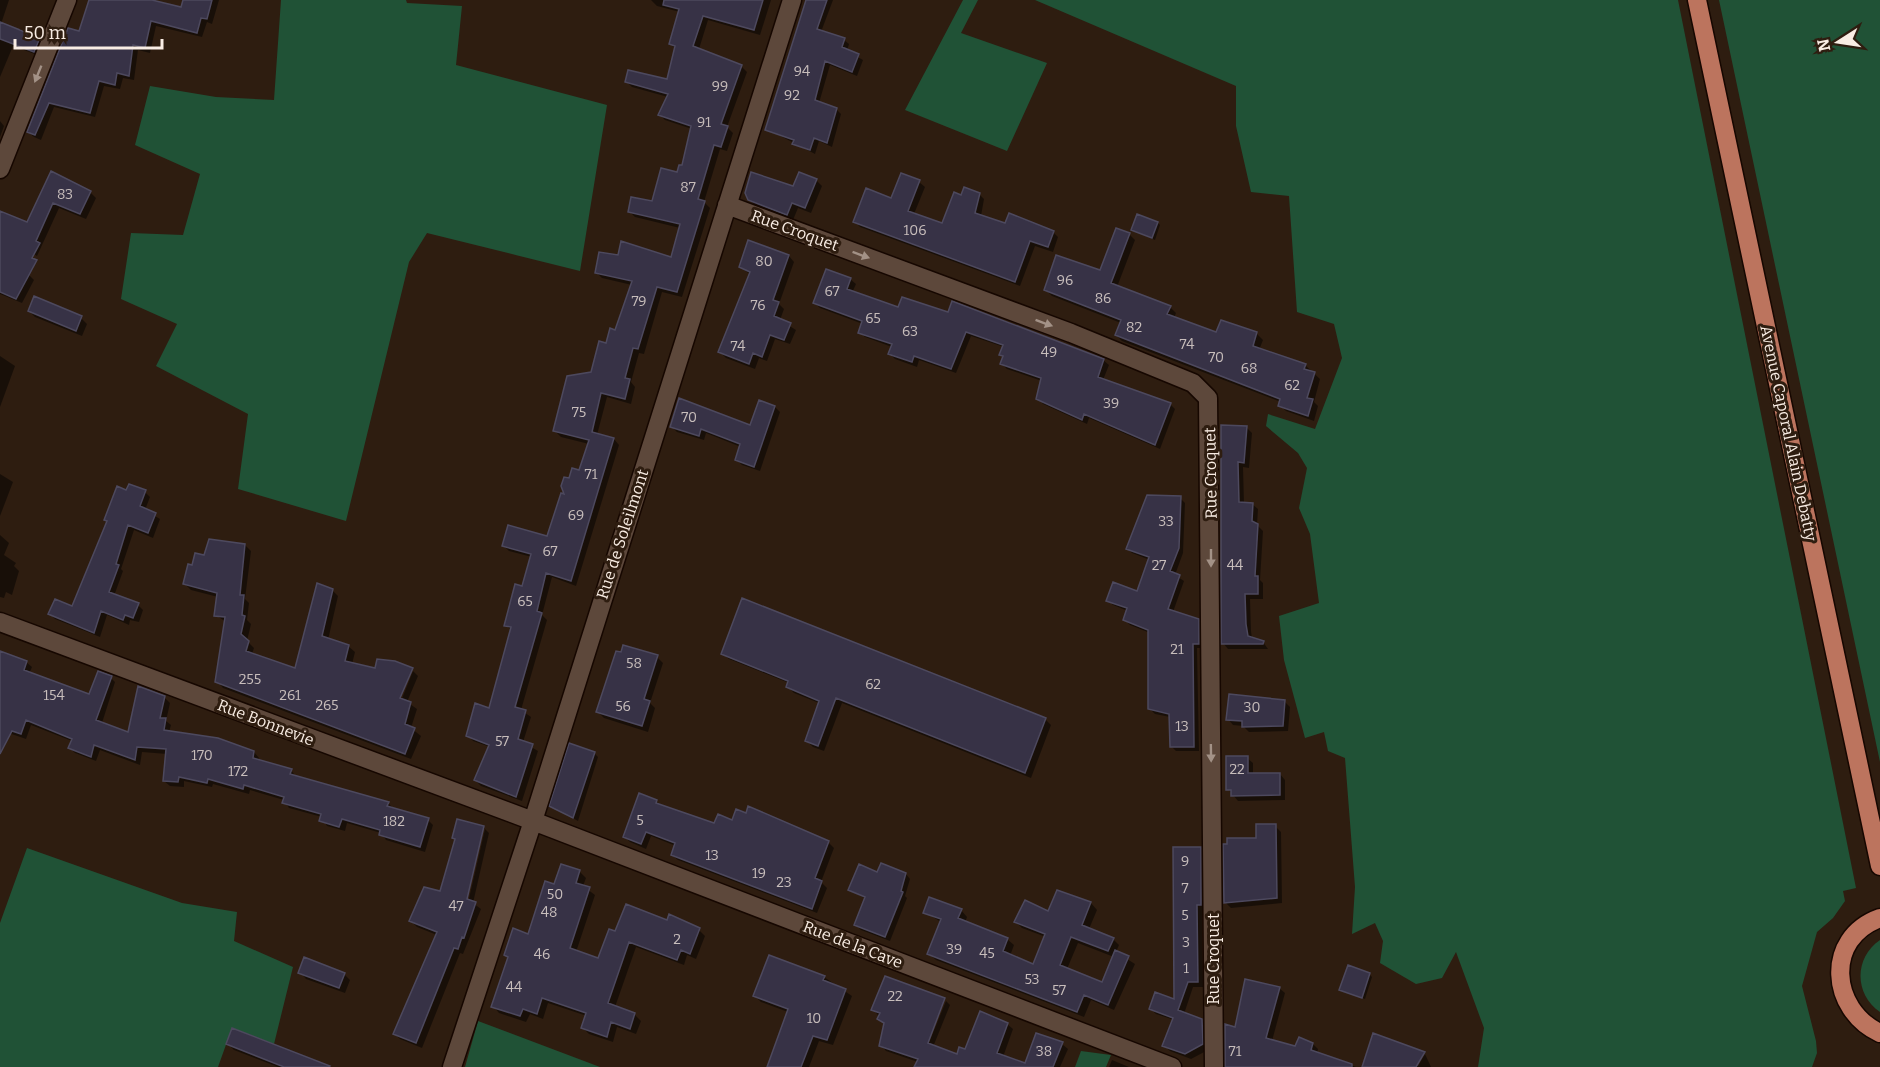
<svg xmlns="http://www.w3.org/2000/svg" width="1880" height="1067" font-family="Bitter,serif">
<style>
.green{fill:#205236}
.shadow{fill:#0007;fill-rule:evenodd}
.building{fill:#373246;stroke:#4d495e;stroke-width:1.5}
.lines{fill:none;stroke-linecap:round;stroke-linejoin:round}
.minor-casing{stroke:#160700;stroke-width:21}
.major-casing{stroke:#160700;stroke-width:21}
.minor{stroke:#5d483b;stroke-width:18}
.major{stroke:#bc745e;stroke-width:18}
.oneway{fill:#a39287}
.labels{text-anchor:middle;stroke-width:6;stroke-linejoin:round;paint-order:stroke}
.number-label{font-size:14px;fill:#c8bebc}
.street-label{font-size:16px;fill:#f9ede4;stroke:#2e1d10}
</style>
<rect width="100%" height="100%" fill="#2e1d10"/>
<path class="green" d="M281,0H406L407,3L462,6L456,65L607,105L580,271L427,233L409,262L346,521L238,489L248,414L156,366L177,324L121,299L131,233L183,235L200,174L135,145L150,86L216,97L274,100Z
M963,0H978L961,33L1047,63L1007,151L905,110Z
M1035,0H1678L1856,888L1843,891L1845,901L1833,918L1817,932L1802,986L1816,1041L1817,1053L1812,1067H1478L1484,1028L1456,952L1442,978L1416,984L1380,963L1383,941L1375,923L1352,934L1355,887L1345,758L1328,751L1324,732L1305,738L1284,660L1279,616L1319,603L1310,534L1299,508L1307,468L1298,453L1266,426L1268,414L1315,429L1342,358L1334,324L1297,312L1289,196L1251,192L1236,126V86Z
M1719,0H1880V762Z
M27,848L182,903L237,912L234,941L293,967L274,1044L232,1028L218,1067H0V923Z
M1880,940V1012C1854,994 1854,958 1880,940Z
M478,1021L600,1067H465Z
M1081,1051L1111,1055L1106,1067H1075Z"/>
<path class="shadow" d="M0,0H9L1,24L39,40L44,45L40,56L13,46L0,77Z
M90,0H145L182,9L185,0H219L212,24L207,22L202,37L156,26L150,53L138,50L134,80L123,78L120,89L104,86L95,117L54,107L41,140L34,137L28,132L80,33Z
M651,0H771L760,35L708,20L699,49L741,66L747,72L727,127L733,133L727,151L720,149L704,202L710,208L682,297L662,292L644,354L639,353L631,382L635,387L631,404L607,397L597,435L614,439L619,445L576,586L552,577L542,615L547,620L521,710L531,717L523,742L538,751L522,801L481,786L475,780L490,747L473,741L468,735L490,710L512,631L506,625L523,588L532,557L509,551L503,545L548,537L567,496L570,480L580,472L589,444L561,437L555,431L616,332L632,285L602,278L596,272L620,257L672,259L680,228L635,217L630,212L653,203L678,174L683,167L692,129L665,120L660,115L668,97L632,87L626,81L668,80L676,49L670,44L680,12L657,6Z
M808,0H833L821,32L844,40L849,44L847,51L863,60L857,76L830,65L819,103L836,109L841,114L832,147L819,141L815,154L767,129Z
M0,121L4,126L0,137Z
M51,173L90,192L96,198L86,219L59,208L37,256L0,233V213L28,224Z
M901,175L919,182L925,187L914,214L943,225L962,197L979,194L984,199L981,216L1006,225L1053,232L1058,237L1053,252L1035,246L1020,286L860,227L855,221L892,200Z
M816,180L822,186L811,213L798,208L793,220L756,206L749,199Z
M1158,223L1160,225L1155,240L1133,230Z
M1129,234L1135,240L1117,287L1170,307L1176,313L1174,318L1217,334L1222,322L1257,334L1263,340L1259,350L1305,365L1320,379L1314,402L1318,406L1314,421L1286,411L1280,405L1281,402L1122,341L1116,335L1121,323L1052,296L1046,290L1101,272Z
M789,256L794,262L779,304L784,309L780,320L796,330L790,344L775,339L767,361L759,358L755,369L726,358L720,352L751,275L740,267Z
M0,263L29,275L34,280L22,303L0,294Z
M850,279L856,284L852,293L899,309L1103,360L1109,365L1103,380L1170,404L1175,409L1160,449L1089,418L1087,424L1043,404L1038,398L1042,381L1007,369L1002,364L1004,347L971,336L956,373L919,360L917,367L895,359L890,354L892,347L865,337L860,332L863,324L820,308L815,303Z
M29,311L81,318L87,324L82,336L35,317Z
M0,356L15,366L0,407Z
M775,407L780,412L760,471L742,465L736,459L741,447L706,433L704,440L677,432L672,427H751Z
M1222,426L1247,428L1252,433L1249,468L1243,467L1244,504H1252L1258,509L1257,525L1263,531L1260,580L1263,583V599H1250L1251,631L1252,639L1263,642L1268,649H1228L1223,643Z
M0,474L13,482L0,516Z
M127,492H145L150,497L145,510L160,519L153,538L134,530L121,569L123,571L114,596L138,605L143,610L139,622L130,620L129,625L107,615L100,637L55,619L50,614L73,608Z
M1180,498L1185,503L1183,553L1175,575L1184,581L1173,612L1198,620L1203,626V648H1197L1199,751H1176L1171,746L1170,717L1155,714L1150,709V633L1130,625L1125,620L1128,611L1113,605L1108,600L1138,593L1150,560L1132,553L1127,548Z
M0,535L9,543L4,555L16,563L14,566L19,571L12,595L6,592L4,598L0,597Z
M245,545L251,551L245,599L249,603L247,620L251,624L247,641L254,648L252,654L296,670L332,590L338,596L328,640L348,646L355,652L352,664L376,670H412L396,705L399,706L413,671L418,676L407,702L417,709L411,728L421,736L411,759L223,688L217,681L226,622L216,615L218,597L191,590L185,584L193,567L205,557Z
M743,600L1045,719L1051,725L1031,778L842,703L824,751L813,747L807,741L819,703L794,693L788,687L789,683L729,659L722,653Z
M0,652L26,662L32,667L29,674L90,696L109,676L115,682L102,723L129,734L164,697L170,703L166,721L171,725L169,732L254,752L259,758L258,761L291,770L296,777L388,803L393,808L428,820L433,825L425,852L386,840L381,833L347,823L345,831L327,826L322,817L289,808L284,800L250,790L249,794L213,784L212,787L184,781V787L170,786L164,781L167,754L142,752L140,765L100,750L96,761L75,753L70,748L72,741L31,725L26,739L0,730Z
M657,657L663,663L650,703L655,708L648,732L604,718L598,712Z
M1285,702L1290,707L1288,731L1249,732L1243,726L1233,725L1228,719Z
M594,753L598,757L578,821L551,806Z
M1247,758L1253,763V774H1280L1285,780V800L1238,801L1228,789Z
M656,801L662,806L715,825L733,821L828,842L834,848L821,882L827,888L817,913L678,860L672,855L676,846L651,836L646,849L630,842L625,837Z
M1275,826L1281,832L1282,903L1231,908L1225,902L1258,839Z
M483,827L489,833L473,903L481,909L463,954L460,953L422,1048L400,1039L395,1034L437,935L417,927L411,921L441,893L456,840L454,838ZM482,829H485L467,907L464,906Z
M1200,848L1206,854V910H1202L1203,987H1193L1184,1014L1202,1020L1208,1026V1050L1191,1059L1170,1051L1164,1045L1174,1020L1156,1014L1151,1009L1175,1001Z
M579,871L586,878L583,886L595,895L576,952L599,960L616,933L668,922L699,930L705,936L696,959L687,955L684,965L636,947L615,1007L635,1015L641,1021L636,1034L617,1027L613,1042L589,1034L583,1028L587,1016L548,1003L543,1019L530,1014L526,1022L499,1013L493,1006L509,959L506,955L529,936L555,886Z
M878,874H906L910,879L905,896L907,898L890,941L861,930L856,925L866,899L850,890Z
M1058,891L1091,903L1097,910L1089,929L1113,939L1119,945L1116,952L1135,964L1114,1010L1091,1000L1084,1017L936,960L929,954L941,922L925,912L961,910L967,917L965,923L1007,939L1014,945L1010,956L1034,966L1046,937L1022,928L1016,922L1049,914ZM1078,943L1114,957L1103,983L1067,969Z
M300,972L344,974L350,980L345,993L306,979Z
M1369,974L1372,977L1365,999L1341,990Z
M824,977L852,996L833,1045L819,1041L809,1067H771L788,1012L761,1002L755,996Z
M886,978L945,1000H943L923,1049L926,1050L946,1001L950,1005L933,1047L958,1056L1007,1024L1013,1029L1003,1057L1025,1065L1062,1044L1068,1049L1060,1067H916L918,1062L886,1051L881,1045L885,1024L873,1009Z
M1279,988L1285,993L1272,1041L1296,1048L1313,1044L1318,1049L1317,1054L1356,1067H1227L1236,1028Z
M228,1044L328,1067H278L234,1050Z
M1424,1053L1416,1065L1418,1066L1425,1054L1431,1067H1364Z
M1112,1060L1129,1067H1109Z"/>
<path class="building" d="M89,0H152L181,7L183,0H212L207,19L201,18L197,33L151,21L145,48L133,45L129,76L117,73L115,85L99,81L90,113L49,103L35,135L27,132L68,28L79,31Z
M664,0H763L754,30L703,16L693,46L742,65L721,124L728,126L721,147L714,145L698,199L705,201L677,292L657,287L638,349L633,348L625,378L630,379L625,399L601,393L592,432L614,438L571,581L546,573L537,611L542,613L515,707L526,710L518,739L533,744L516,797L474,780L489,745L466,736L475,703L489,708L511,627L504,626L515,584L522,586L531,554L502,546L508,525L547,536L561,493L564,494L561,486L564,477L569,478L572,468L579,470L589,440L553,431L567,376L591,372L599,341L606,343L610,328L615,330L632,281L595,273L599,252L618,255L621,241L671,257L680,224L628,212L631,197L652,201L661,168L677,172L679,165H682L691,126L658,115L668,94L625,82L628,70L667,79L675,46L669,44L679,9L663,5Z
M806,0H827L817,29L845,38L842,47L859,54L852,72L825,61L815,100L837,108L827,143L814,138L810,150L792,144L794,140L765,130Z
M0,22L40,38L34,52L0,39Z
M51,171L91,191L80,214L53,203L36,241L40,243L32,258L37,260L16,299L0,292V211L27,222Z
M751,172L793,186L799,172L817,179L805,208L792,203L787,215L748,200L745,193Z
M901,173L920,180L908,211L942,223L954,192L961,195L964,187L980,193L975,213L1005,223L1009,213L1054,231L1048,247L1030,241L1015,282L853,222L866,188L891,198Z
M1137,214L1158,222L1152,238L1131,230Z
M1116,228L1130,233L1111,283L1171,306L1167,314L1216,332L1221,320L1257,332L1253,346L1306,364L1304,369L1315,372L1307,398L1313,399L1308,416L1278,406L1280,399L1115,335L1121,320L1044,290L1056,255L1100,270Z
M748,240L789,255L773,300L779,302L774,316L791,323L784,340L770,335L762,357L753,353L749,364L718,352L750,272L739,267Z
M826,269L851,278L847,289L898,307L902,297L948,312L952,301L1104,359L1098,377L1171,403L1155,445L1084,414L1082,420L1036,399L1041,378L1000,364L1003,356L999,355L1003,345L966,332L951,369L914,356L912,362L888,354L892,344L858,333L862,321L813,303Z
M34,296L82,316L76,331L28,311Z
M679,398L750,425L759,400L775,406L754,467L735,460L740,444L701,429L699,436L670,427Z
M1221,425L1247,426L1244,463L1238,462L1239,502L1253,503L1252,521L1258,524L1255,576H1258V594H1245L1246,624L1248,636L1264,641L1263,644H1221Z
M129,484L146,490L140,506L156,513L148,533L128,525L116,564L119,565L109,592L139,603L133,618L125,615L123,620L101,611L94,633L48,614L55,599L72,606L107,521L104,520L117,486L126,490Z
M1147,495L1181,496L1179,548L1170,571L1180,575L1168,609L1199,619V644H1193L1194,747H1170L1169,714L1148,709V630L1123,620L1127,608L1106,601L1113,582L1137,591L1149,557L1126,549Z
M209,539L245,544L240,595H244L242,615L245,616L241,634L249,641L246,651L295,668L317,583L333,589L322,636L349,645L345,661L375,668L377,659L395,661L413,668L400,698L411,702L405,724L415,728L405,754L215,682L225,617L214,616L217,593L183,584L188,564L192,565L195,553L204,555Z
M742,598L1046,718L1025,773L836,698L818,746L805,741L819,701L786,687L788,681L721,654Z
M623,645L658,655L644,699L650,701L642,726L596,712L616,651L621,652Z
M0,651L27,661L24,670L89,694L98,671L112,676L96,720L128,732L138,686L165,696L160,718H166L164,730L218,738L254,751L253,758L292,769L290,774L389,802L387,806L429,818L420,847L379,835L380,830L342,819L339,827L319,821L321,814L282,803L284,797L244,785L243,789L208,779L207,783L179,777L178,782L163,781L166,749L137,747L135,760L94,745L91,757L68,748L72,739L26,720L21,734L12,731L0,754Z
M1229,694L1285,700L1283,726L1242,727V721L1226,720Z
M569,743L595,752L573,818L549,806Z
M1226,756H1248V773H1280V795L1231,796V790H1226Z
M639,793L657,800L656,803L714,823L718,814L732,820L736,809L746,813L748,806L829,841L815,878L822,881L812,909L671,855L675,843L646,832L641,844L623,837Z
M457,819L484,826L467,899L476,902L464,938L462,937L458,949L454,948L416,1043L393,1034L437,932L409,921L424,887L440,891L455,839L452,838Z
M1256,824H1276L1277,898L1224,903L1223,844H1227V838H1256Z
M1173,847H1201V905H1197L1198,982H1188L1178,1010L1202,1019L1203,1044L1185,1054L1162,1046L1173,1018L1149,1009L1155,992L1174,999Z
M881,863L906,873L901,891L903,892L885,937L854,925L865,897L848,890L859,864L877,872Z
M561,864L580,870L576,883L590,887L570,948L598,958L609,929L615,931L626,904L667,920L669,914L700,928L690,954L681,950L677,960L629,942L608,1003L635,1013L630,1029L611,1022L607,1037L581,1028L586,1013L542,998L537,1014L523,1009L520,1016L491,1007L508,957L504,955L513,928L528,934L545,881L554,884Z
M1057,890L1091,902L1082,925L1114,938L1108,951L1071,937L1060,965L1102,982L1115,950L1129,956L1108,1005L1084,995L1077,1012L927,954L941,919L923,913L929,897L962,909L958,918L1008,938L1003,951L1033,964L1045,934L1014,922L1025,900L1048,911Z
M769,955L825,976L823,980L846,989L827,1040L813,1036L801,1067H767L788,1009L753,996Z
M304,957L345,973L339,988L298,973Z
M1348,965L1370,973L1362,998L1339,990Z
M885,976L945,998L928,1043L957,1054L959,1047L965,1049L980,1011L1008,1023L997,1053L1025,1063L1036,1033L1063,1042L1053,1067H914L918,1059L879,1046L884,1023L877,1019L880,1013L871,1010Z
M1245,979L1280,987L1266,1038L1295,1046L1299,1037L1313,1043L1311,1050L1352,1064V1067H1225V1024L1235,1027Z
M232,1028L330,1066L329,1067H284L226,1044Z
M1373,1033L1425,1052L1416,1067H1362Z"/>
<g class="lines">
<g class="minor-casing">
<path id="minor" d="M0,169L67,0
M727,205L1071,333L1193,383L1208,398L1214,1067
M0,622L533,821L1172,1067
M452,1067L533,821L792,0"/>
</g>
<g class="major-casing">
<path id="major" d="M1697,0L1880,866
M1880,918C1824,938 1830,1010 1880,1033"/>
</g>
<use href="#minor" class="minor"/>
<use href="#major" class="major"/>
</g>
<defs><path id="oneway-solid" d="M-6-.8H1V-3.2L6.5 0L1 3.2V.8H-6Z" transform="scale(1.5)"/></defs>
<g class="oneway">
<use href="#oneway-solid" transform="translate(38 74) rotate(112)"/>
<use href="#oneway-solid" transform="translate(861 255) rotate(20)"/>
<use href="#oneway-solid" transform="translate(1044 323) rotate(20)"/>
<use href="#oneway-solid" transform="translate(1211 558) rotate(90)"/>
<use href="#oneway-solid" transform="translate(1211 753) rotate(89)"/>
</g>
<g class="labels">
<g class="number-label">
<text x="802" y="76">94</text>
<text x="720" y="91">99</text>
<text x="792" y="100">92</text>
<text x="704" y="127">91</text>
<text x="688" y="192">87</text>
<text x="65" y="199">83</text>
<text x="915" y="235">106</text>
<text x="764" y="266">80</text>
<text x="1065" y="285">96</text>
<text x="832" y="296">67</text>
<text x="1103" y="303">86</text>
<text x="639" y="306">79</text>
<text x="758" y="310">76</text>
<text x="873" y="323">65</text>
<text x="1134" y="332">82</text>
<text x="910" y="336">63</text>
<text x="1187" y="349">74</text>
<text x="738" y="351">74</text>
<text x="1049" y="357">49</text>
<text x="1216" y="362">70</text>
<text x="1249" y="373">68</text>
<text x="1292" y="390">62</text>
<text x="1111" y="408">39</text>
<text x="579" y="417">75</text>
<text x="689" y="422">70</text>
<text x="591" y="479">71</text>
<text x="576" y="520">69</text>
<text x="1166" y="526">33</text>
<text x="550" y="556">67</text>
<text x="1159" y="570">27</text>
<text x="1235" y="570">44</text>
<text x="525" y="606">65</text>
<text x="1177" y="654">21</text>
<text x="634" y="668">58</text>
<text x="250" y="684">255</text>
<text x="873" y="689">62</text>
<text x="54" y="700">154</text>
<text x="290" y="700">261</text>
<text x="327" y="710">265</text>
<text x="623" y="711">56</text>
<text x="1252" y="712">30</text>
<text x="1182" y="731">13</text>
<text x="502" y="746">57</text>
<text x="202" y="760">170</text>
<text x="1237" y="774">22</text>
<text x="238" y="776">172</text>
<text x="640" y="825">5</text>
<text x="394" y="826">182</text>
<text x="712" y="860">13</text>
<text x="1185" y="866">9</text>
<text x="759" y="878">19</text>
<text x="784" y="887">23</text>
<text x="1185" y="893">7</text>
<text x="555" y="899">50</text>
<text x="456" y="911">47</text>
<text x="549" y="917">48</text>
<text x="1185" y="920">5</text>
<text x="677" y="944">2</text>
<text x="1186" y="947">3</text>
<text x="954" y="954">39</text>
<text x="987" y="958">45</text>
<text x="542" y="959">46</text>
<text x="1186" y="973">1</text>
<text x="1032" y="984">53</text>
<text x="514" y="992">44</text>
<text x="1059" y="995">57</text>
<text x="895" y="1001">22</text>
<text x="814" y="1023">10</text>
<text x="1044" y="1056">38</text>
<text x="1235" y="1056">71</text>
</g>
<g class="street-label">
<text transform="translate(795 230) rotate(20)" y="6">Rue Croquet</text>
<text transform="translate(1789 433) rotate(78)" y="6">Avenue Caporal Alain Debatty</text>
<text transform="translate(1210 473) rotate(-91)" y="6">Rue Croquet</text>
<text transform="translate(622 534) rotate(-72)" y="6">Rue de Soleilmont</text>
<text transform="translate(266 722) rotate(21)" y="6">Rue Bonnevie</text>
<text transform="translate(853 944) rotate(21)" y="6">Rue de la Cave</text>
<text transform="translate(1213 959) rotate(-90)" y="6">Rue Croquet</text>
</g>
</g>
<g transform="translate(1838 42) rotate(258)" stroke="#2e1d10" stroke-width="4.5" paint-order="stroke">
<path d="M0-4.5L10 22L0 15L-10 22Z" fill="#f9ede4"/>
<text y="-9" font-size="16" font-weight="bold" text-anchor="middle" fill="#f9ede4">N</text>
</g>
<path d="M15 39v9h147v-9" fill="none" stroke="#f9ede4" stroke-width="3"/>
<text x="24" y="39" font-size="18" fill="#f9ede4" stroke="#2e1d10" stroke-width="4.5" paint-order="stroke">50 m</text>
</svg>
